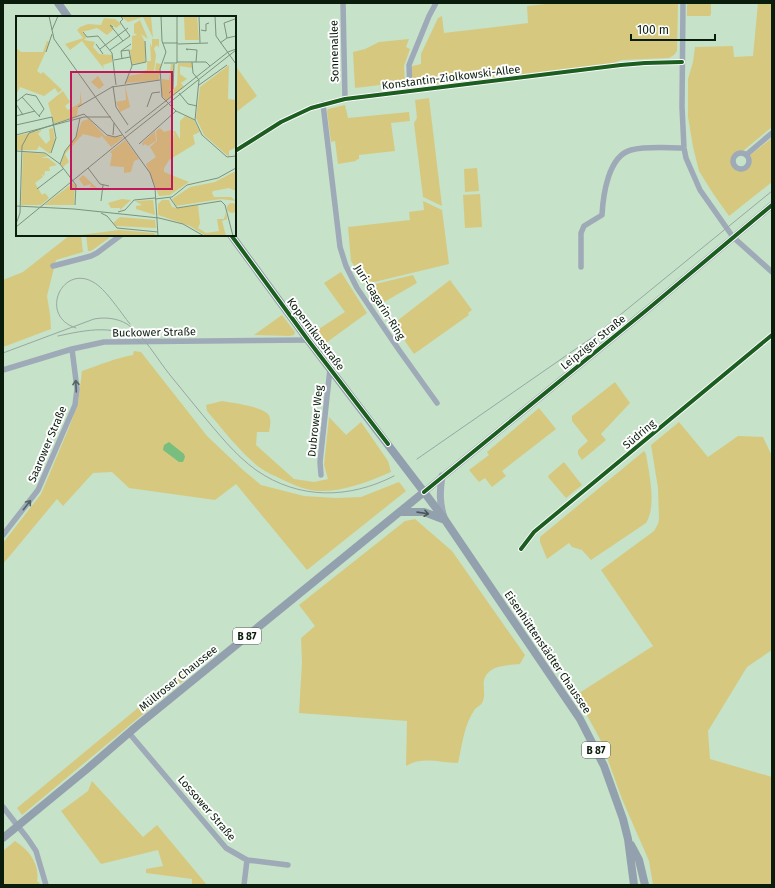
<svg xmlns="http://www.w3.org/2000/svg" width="775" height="888" font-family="'Fira Sans',sans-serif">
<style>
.green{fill:#d6c97f}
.water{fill:#77be7f}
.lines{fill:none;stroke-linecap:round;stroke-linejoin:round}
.minor{stroke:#9eaab7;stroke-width:5.5}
.tertiary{stroke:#9eaab7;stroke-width:7}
.secondary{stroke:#929faf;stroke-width:8}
.primary{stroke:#93a1ae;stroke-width:8}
.tram{stroke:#97a8a3;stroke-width:1}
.cycleway-casing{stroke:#fefefe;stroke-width:6}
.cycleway{stroke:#1b5e20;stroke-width:4}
.oneway{stroke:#546462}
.oneway2{stroke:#485855}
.labels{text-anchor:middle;stroke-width:4;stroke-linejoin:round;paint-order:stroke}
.shield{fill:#fefefe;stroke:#536055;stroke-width:1}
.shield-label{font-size:10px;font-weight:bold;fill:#0a1d0c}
.street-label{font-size:11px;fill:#0a1d0c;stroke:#fefefe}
.inset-road{fill:none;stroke:#7b937d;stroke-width:1}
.view{fill:#c2185b;fill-opacity:0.15;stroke:#c2185b;stroke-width:2}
.inset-edge{fill:none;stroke:#0a1d0c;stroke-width:2}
</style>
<rect width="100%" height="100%" fill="#c6e2c8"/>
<path class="green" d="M555,3H678L677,51L674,55L669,58L622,60L613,63L417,87L411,80L412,66L421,64V54L438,18L442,16L444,33L528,23L527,6Z
M687,3H724V4H711V14L710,16H687Z
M758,3H772V127L743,151L737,153L732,157V164L733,168C745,173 753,168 750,155L772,138V182L729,216L712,192L699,171L693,147L688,117V79L693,62L695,47L733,46L734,57L753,56Z
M409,39L406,47L410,49L404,66L405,82L355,88L353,52L365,49L379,42Z
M235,65L257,96L235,113Z
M429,98L442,206L423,197L414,123L417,118L415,100Z
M345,105L348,118L409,112L410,121L391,123L395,151L359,155V159L356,160V161L338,164L335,141L331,142L327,111L328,109Z
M477,168L479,191L465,192L464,169Z
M480,194L482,227L465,228L463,195Z
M423,201L442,210L449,264L366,284L351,261L348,227L410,220L409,212L424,210Z
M70,235H81L83,252L56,260L47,296L50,314L51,329L3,347V280L23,272Z
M86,235H106L109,238L91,251H88Z
M341,272L367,313L323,345L314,332L345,312L324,283Z
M413,275L417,283L379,305L367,286Z
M450,280L472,310L468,313L469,315L414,354L393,324Z
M282,315L295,332L294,335L289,336L254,335Z
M134,351L141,352L207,436L243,470L261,485L304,496L336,498L361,497L399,482L406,491L307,570L236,484L215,500L129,488L112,472L93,473L63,506L57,499L3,564V543L41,494L68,430L78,404L82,371C99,365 116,358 133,355Z
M615,382L630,403L601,434L606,440L582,460L578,454V450L588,441L572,421V416Z
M222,401C233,403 260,406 268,414C272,419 270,426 269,432H257L256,445L294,479L314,482L328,479L324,465L329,417L346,435L361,422L388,461L391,472C368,482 343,492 317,491C304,490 289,483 277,477C268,473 259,468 252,461C235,446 221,427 207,411L206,405Z
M539,408L556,429L502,471L506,476L492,487L485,478L479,482L469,470L489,455L487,452Z
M679,422L708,457L738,436L763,437L772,456V650L747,667L708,731L710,759L772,777V885H653L649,861L622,799L601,741L576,695L653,646L601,570L654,531L658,524L659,519L658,488L651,445Z
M644,451L646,454C649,473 657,506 646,523L591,560L582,550L572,547L569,543L547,559L540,542V537Z
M564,462L582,485L566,498L548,477L549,475Z
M415,519L452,551L525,655L520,664C511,665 497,665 490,671C478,681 488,692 482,703C481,705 477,707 475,709C464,724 462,746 458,763C439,763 423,756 406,766L407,721L299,713L302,662L301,638L315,626L299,605L405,521Z
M191,664L196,670L22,815L17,808Z
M92,781L143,837L157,825L207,885H192V879L146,873V869L163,866L158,850L101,864L61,811L88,791Z
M15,841C29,850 40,864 37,882H39L40,885H3V851Z"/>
<path class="water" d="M169,442L184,454L185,457L183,462H179L163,450L164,445Z"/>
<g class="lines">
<path class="minor" d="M343,3L345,99
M683,3L682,107L684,148L686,158L700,190L733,237L772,272
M410,91L409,65L429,16L436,3
M323,104L340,247L346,266L357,288L399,350L437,403
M235,151L281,122L311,108L345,99L621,65L645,63L682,62
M733 161a8 8 0 1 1 16 0a8 8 0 1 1-16 0Z
M746,155L772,133
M53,266L91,256L97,253L121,235
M581,267V233L584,226L602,215C603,196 608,156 631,150C647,146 667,148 684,148
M3,370L72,349L104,342L308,340
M321,475L320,462L330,369
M3,535L38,490L75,405L77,389L72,349
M521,549L534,532L772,335
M129,733L226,848L247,860L288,865
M3,807L28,839L36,851L46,885
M244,885L247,860"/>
<path class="tertiary" d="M442,476C440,490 439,503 444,517
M424,492L648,309L772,205"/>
<path class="secondary" d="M58,3L68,17
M231,235L308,340L424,492"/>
<path class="primary" d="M400,512H424L445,520
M3,838L87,769L138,725L424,492L445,520L580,719L604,766L623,819L628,839L634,885
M631,845L639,860L645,885"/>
<path class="tram" d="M76,328C38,316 62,264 93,282C105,288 121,313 130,324
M58,336C86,330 117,323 141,343
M3,353L94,319C105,317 117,318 127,324C144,335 157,359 170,375C180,388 191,400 201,413C217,432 235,455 256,470C299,500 349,499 394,476
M417,459L593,337L772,191"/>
<g class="cycleway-casing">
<path id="cycleway" d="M235,151L281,122L311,108L345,99L621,65L645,63L682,62
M231,235L308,340L388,444
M424,492L648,309L772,205
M521,549L534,532L772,335"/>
</g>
<use href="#cycleway" class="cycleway"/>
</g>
<defs><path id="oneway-shaft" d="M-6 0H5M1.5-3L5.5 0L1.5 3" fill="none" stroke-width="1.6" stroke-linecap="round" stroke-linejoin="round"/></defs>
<g class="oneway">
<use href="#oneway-shaft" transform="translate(76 386) rotate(-93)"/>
<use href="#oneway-shaft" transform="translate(27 505) rotate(-52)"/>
</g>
<use class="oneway2" href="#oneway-shaft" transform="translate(423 513) rotate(8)"/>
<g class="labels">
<g class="shield">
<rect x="233" y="628" width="28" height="16" rx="3"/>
<rect x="582" y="742" width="28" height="16" rx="3"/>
</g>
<g class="shield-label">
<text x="247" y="640">B 87</text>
<text x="596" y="754">B 87</text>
</g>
<g class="street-label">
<text transform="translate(334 51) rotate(-91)" y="4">Sonnenallee</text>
<text transform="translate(451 77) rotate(-7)" y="4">Konstantin-Ziolkowski-Allee</text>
<text transform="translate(380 302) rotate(58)" y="4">Juri-Gagarin-Ring</text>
<text transform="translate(154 332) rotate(-1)" y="4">Buckower Straße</text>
<text transform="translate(316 334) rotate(53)" y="4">Kopernikusstraße</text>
<text transform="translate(593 342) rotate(-39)" y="4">Leipziger Straße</text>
<text transform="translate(315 421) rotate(-84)" y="4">Dubrower Weg</text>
<text transform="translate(639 434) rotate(-40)" y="4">Südring</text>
<text transform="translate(47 444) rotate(-67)" y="4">Saarower Straße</text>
<text transform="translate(548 652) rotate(56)" y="4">Eisenhüttenstädter Chaussee</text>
<text transform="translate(178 678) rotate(-39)" y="4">Müllroser Chaussee</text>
<text transform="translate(207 808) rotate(49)" y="4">Lossower Straße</text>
</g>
</g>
<g transform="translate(16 16)">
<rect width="220" height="220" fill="#c6e2c8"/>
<path d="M104,0H135L137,22L127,1L112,6ZM168,0H181L183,24H169ZM88,2L99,3L105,8L100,12L95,8L98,13L91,19L81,12L66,16L71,21L68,24L79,26L77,31L83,38L96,39V46L87,49L88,53L66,25L54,34L49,28L67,22L61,14L64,11L72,8L85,9ZM124,4L132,23L125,18L129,26V46L116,48L114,34L116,33V20L121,19L118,17V8ZM136,23H143V32L141,29L138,32L140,39L138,55L124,56L131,54V45H135L134,27L136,31ZM31,25L34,26L21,55L25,58L27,56L46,74L42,77L39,72L28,80L4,71L0,79V32L5,36H27ZM140,47L145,48L143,64L109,67L113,60L139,55ZM162,47H176V52L164,50V58L171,63L165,67L168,71L150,85L146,79V63L153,64L155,48H157L158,73L161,69ZM213,49L212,83L220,84V131L213,135V141L188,119L180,102L184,71ZM82,60L88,69L83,73L75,66ZM109,69L114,91L104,96L100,86L110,84ZM47,75L54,86L49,90L52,94L64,87V75L66,89L62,91L61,100L38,108L32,87ZM169,100L178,104L184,116L177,119L179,128L153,144L148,152V156L173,166L154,179L143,180L130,148L140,141L134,131L141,125L140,115L144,112L148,116L155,114L159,122L157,115H159L164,123V105ZM73,103L89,120L108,121L95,131L86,120L83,122L67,118L49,138L53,146L47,151L45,148L49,135L60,121L66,105ZM37,112L39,125L34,138L23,130L21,134H0V120L26,114L22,118L30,128L34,124L33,113ZM139,115L140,125L132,130L129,128L127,130L126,127ZM109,124L123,143L118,145L115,156L108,157V151L94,150L96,138L94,136ZM7,136L29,138L32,140L25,142H32L41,149L33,151L34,155H29L28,160L25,158L27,161L19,167L26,179L29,177L33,182L25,189H5ZM220,155V175L213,172L197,175L196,177L198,181H215L220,185L205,183L160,190L156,183L174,171L199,166ZM67,159L82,173L80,175V172L74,171L75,168L68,170L63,163ZM57,167L59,169L58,189H28ZM106,183L115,184L104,194V192H95L92,187ZM137,184L139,199L120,193V190L126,189L119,185ZM146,184H153L156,191L161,192L182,189L184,207L182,212L190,217L203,215L201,203H208L210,196L211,203L206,205L210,220H190L174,210L142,199V188ZM211 192a5 5 0 1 1 10 0a5 5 0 1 1-10 0ZM104,201L139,204L140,212L100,210L97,207ZM103,214L138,217L141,220H57Z" fill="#d6c97f"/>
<path class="inset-road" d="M33,0L38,23L134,157L139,172L142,220M145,0L146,25L150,36L144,53L146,81L160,95L179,104L186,119L211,141L220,140M183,0L184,27M199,0L200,20L220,48M97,11L94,9L107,25M36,14L42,0M185,14L190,15V8L193,7M67,16L71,21L82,20L96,37L100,69M211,22L208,7L219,3M147,27H162M204,27L211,22L220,20M80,28L87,38M162,28L192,27M84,33L112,12M94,34L114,20L104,6L107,3L104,0M172,34L170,33L181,34L180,46M105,35L113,34L116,50L109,68M30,36L36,18M106,43L105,35L115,28M98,44L114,41M161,46H190L194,50M176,46L177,57L183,64L179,104M148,47H161V0M116,49L130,46L129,25M183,69L211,49M97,70L100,91L112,109M153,77L157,73L158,48M163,77L172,88L181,90M6,81L24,101M0,86L10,78L20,80L28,93L23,100M0,88L7,99M62,91L96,71L144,64M131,91L136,77L144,76M0,100L19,95M0,109L36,101L40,122L35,137M109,117L212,36L220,33M0,119L68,101H95M97,119L98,107M110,121L220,34M123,128L160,95M0,135L29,137L44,148L60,169L59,189M44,148L49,135L60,121L64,102M72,152L84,168L93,170M21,173L47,153M154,182L161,192L205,185L209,189L217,220M139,183L156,181L171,169L202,162L220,152M85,185L87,169M0,190L58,193L143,202L167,208L188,220M102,196L109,194L118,184L139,182M85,197L91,200L101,212L142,216M0,208L4,197L6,130L13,117L68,98L91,119L99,121L106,119M0,211L110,121"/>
<path class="view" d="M55,56H156V173H55Z"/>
<rect width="220" height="220" class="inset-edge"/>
</g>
<rect width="775" height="888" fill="none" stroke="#0a1d0c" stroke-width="8"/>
<path d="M631 34v6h84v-6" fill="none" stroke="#0a1d0c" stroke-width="2"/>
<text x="637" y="34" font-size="12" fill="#0a1d0c" stroke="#fefefe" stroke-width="3" paint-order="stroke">100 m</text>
</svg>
